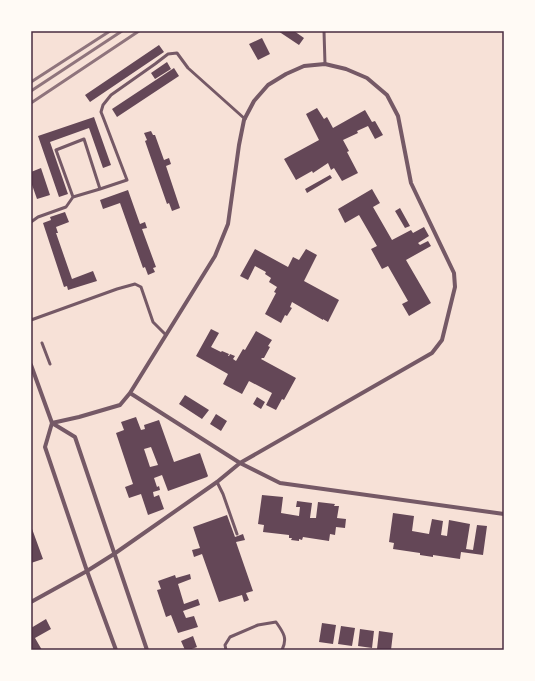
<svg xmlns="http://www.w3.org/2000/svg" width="535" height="681" font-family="Raleway,sans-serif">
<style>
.building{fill:#644757;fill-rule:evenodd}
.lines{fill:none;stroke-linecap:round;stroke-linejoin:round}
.service{stroke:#755966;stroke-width:3}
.minor{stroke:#755966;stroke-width:4}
.rail{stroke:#8f747c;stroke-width:3}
.neatline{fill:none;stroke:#4a2c40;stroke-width:1.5}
</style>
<rect width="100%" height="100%" fill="#f7e1d7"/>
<path class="building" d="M278,31H294L304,38L299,45Z
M262,38L270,54L258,60L249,44Z
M159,45L164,52L90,102L85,95Z
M167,62L171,69L155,79L151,73Z
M174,68L179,76L117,117L112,109Z
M317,108L324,119L327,117L333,128L365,110L372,122L375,121L383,135L375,139L368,126L357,131L358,133L343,140L349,151L347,152L358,173L342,181L334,168L331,170L328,163L313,173L312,171L296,180L284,159L319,140L306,114Z
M94,117L111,165L103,168L89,128L50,142L68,194L59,197L38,136Z
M151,131L153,135H155L164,160L169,158L171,164L166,166L180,208L172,211L169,203L167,204L145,141L147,140L144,133Z
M41,168L50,195L37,199L31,182V172Z
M330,175L332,178L307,193L305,189Z
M372,189L380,203L373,207L392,240L411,230L413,233L424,227L429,236L418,243L420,245L428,241L431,246L406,260L431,303L409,316L402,304L408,301L388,266L382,269L371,249L377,246L359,215L345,223L338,209Z
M128,190L140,224L145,222L147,228L142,229L156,267L153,268L155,272L148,275L145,267L143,268L120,203L103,209L100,200Z
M400,208L410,226L405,228L395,211Z
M65,212L69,222L56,227L58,233H56L72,279L93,271L97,281L68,290L67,286L64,287L43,223L51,220L50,217Z
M255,249L288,267L293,257L299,260L306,249L317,255L304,281L339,300L328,322L323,319V320L292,302L290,307L292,308L287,316L285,315L281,323L265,314L276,293L274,292L277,287L269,282L271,278L265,274L266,272L255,266L248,280L240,276Z
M211,329L219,333L211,347L221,352L222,351L229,354L228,356H229L230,354L235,356L233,359L236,361L243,349L245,350L256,331L272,340L268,346L270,347L264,358H262L261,359L296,378L284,400L282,399L276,410L266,405L272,393L249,381L242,394L223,384L228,374L196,356Z
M185,395L209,410L202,419L179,404Z
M257,397L265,402L261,409L253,404Z
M216,414L227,421L221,431L210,424Z
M136,417L141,430L145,429L144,425L159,420L174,462L200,453L208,476L207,477L168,491L162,475L154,478L157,487L159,486L160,490L153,492L154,497L159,495L164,509L148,515L141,494L129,498L125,487L133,484L116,433L124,430L121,422ZM151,447L158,465L150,467L144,449Z
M262,495L283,497L281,513L299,516L300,507H296L297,501L312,503L310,518H316L318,502L335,504L334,506H339L337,518L346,519L345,528L336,527L335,535L330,534L329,541L303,537L302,540L299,539V541L291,540L292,538H289V535L263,532L264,525L258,524Z
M393,513L414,516L412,531L429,534L432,519L443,521L441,535L447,536L449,520L470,524L466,549L473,550L477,525L487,526L483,555L461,552L460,559L433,555V557L420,555V553L393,549L394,543L389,542Z
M227,515L235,537L243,534L245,540L236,542L253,591L246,593L249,600L244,602L242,595L219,602L202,554L194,557L192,550L200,548L193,527Z
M31,526L43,559L31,563Z
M190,574L191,579L178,584L184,604L198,599L200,605L183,611L186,618L194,616L198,627L178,633L171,615L166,617L157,590L161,589L158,581L175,575L176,578Z
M46,619L51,629L35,638L42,650H31V628Z
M322,623L336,625L333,644L319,642Z
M341,626L355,628L352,646L338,644Z
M360,629L374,631L372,648L358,646Z
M379,631L393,633L391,650L377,649Z
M193,636L197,647L189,650H185L181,641Z"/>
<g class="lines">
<path class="service" d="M324,31L325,64
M100,189L127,180L103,117L101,112L103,105L111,95L155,64L168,54L177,53L188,68L245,119
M31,222L38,217L66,207L73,197L100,189L84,139L56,150L73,197
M31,320L117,289L135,284L141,287L153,322L166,335
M42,343L50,364
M217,482L223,494L237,534
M226,650L225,645L230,637L258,625L276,622C283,632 288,638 282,650"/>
<path class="minor" d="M31,365L52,423L45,447L87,571L116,650
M130,393L240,463L280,483L504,514
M52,423L75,437L147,650
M31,602L87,571L114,554L217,482L240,463L432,353L442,340L455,287L454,273L411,183L398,116L387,95L367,78L346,69L325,64L304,66L286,74L268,85L254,101L244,120L239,145L228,224L215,256L130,393L120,405L79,417L52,423"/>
<path class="rail" d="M31,82L110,31
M31,91L122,31
M31,103L139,31"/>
</g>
<rect width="535" height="681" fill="none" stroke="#fffaf5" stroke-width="64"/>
<rect x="32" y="32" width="471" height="617" class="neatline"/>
</svg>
